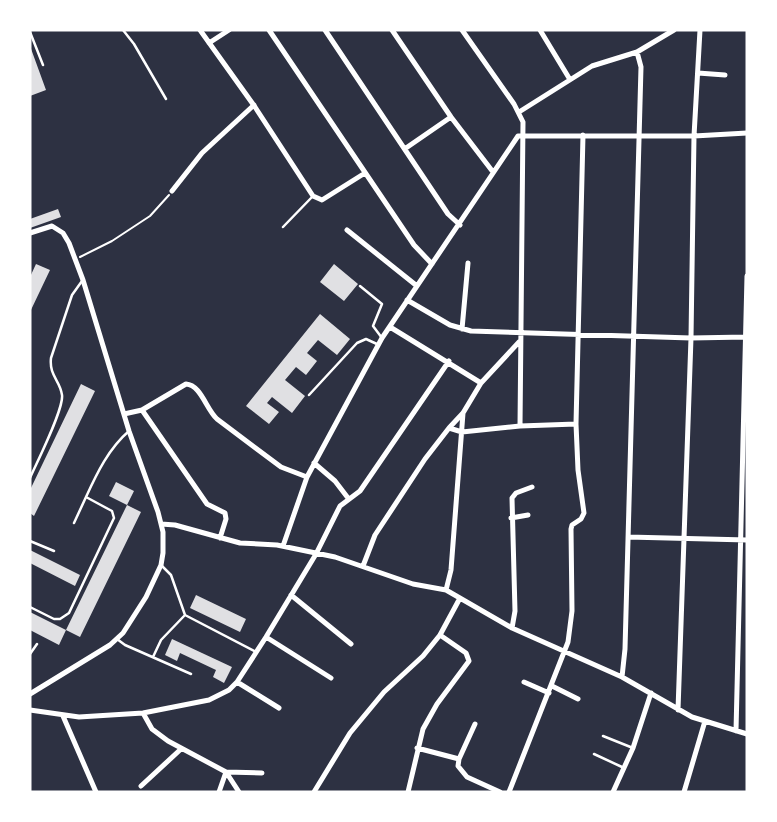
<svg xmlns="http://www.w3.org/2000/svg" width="777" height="822" font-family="Karla,sans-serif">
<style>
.building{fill:#e0e0e3}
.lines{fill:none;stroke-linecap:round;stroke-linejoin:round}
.path{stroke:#fff;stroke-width:2}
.service{stroke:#fff;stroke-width:2.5}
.minor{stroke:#fff;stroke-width:5}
</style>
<rect width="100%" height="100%" fill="#2d3142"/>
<path class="building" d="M30,46L46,90L30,96Z
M58,209L61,217L30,228V219Z
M36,264L50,270L30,312V277Z
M334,264L358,284L344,301L320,282Z
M320,314L350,339L337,355L318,340L307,353L317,361L306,375L296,367L285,380L305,396L292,413L272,397L267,403L279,412L269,424L246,406Z
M81,384L95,391L34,516L30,513V490Z
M116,482L134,491L127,505L109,496Z
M127,505L141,512L80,637L66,630L59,645L30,630V612L66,630Z
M30,550L80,575L75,586L30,563Z
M196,595L246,619L240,632L190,608Z
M172,639L232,667L224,683L213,677L216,670L180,653L177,661L165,655Z"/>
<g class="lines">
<path class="path" d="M80,257L112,241L150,216L169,195"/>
<path class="service" d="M123,30L134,44L166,99
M30,32L43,65
M283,227L313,196
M360,286L382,304L373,326L382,338
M309,395L357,343L366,339L379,345
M30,478C37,462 64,409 62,395C60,380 49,376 51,358L72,295L82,281
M74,523L86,497
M30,541L54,551
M30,607L54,619H60L69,613L114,518L112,511L86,497C97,473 109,448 129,431
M185,615L256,652
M117,639L125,645L191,674
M30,654L37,644
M153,657L161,640L185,615L171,575L162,566
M603,736L633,748
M594,754L622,767"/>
<path class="minor" d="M200,30L255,107L313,196L322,200L365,173
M269,30L414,245L432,264
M325,30L448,214L460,225
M392,30L451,117L493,172
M462,30L514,104L523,122L520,426
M540,30L569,78
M209,43L229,30
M698,73L725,75
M519,112L592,66L637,52L674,30
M406,148L451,117
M172,191L202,153L254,105
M347,230L417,286
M30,233L52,226L63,233L69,243L83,280L129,431L158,512L163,532V553L161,565L146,597L123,633L110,645L30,694
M407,300L450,325L471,331L691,338L746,337
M390,327L481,383
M462,329L468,263
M142,410L207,504L225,513L226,519L220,538
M124,414L142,410L186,384C201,385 206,409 217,419L281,467L307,477
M449,428L462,432L520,426L576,424
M314,463L335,481L348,498
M511,518L528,515
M161,524L175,525L240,543L277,545L335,557L413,584L446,590L512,628L622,677L692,717L747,734
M628,537L747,540
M283,546L307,477L382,338L518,136H694L747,133
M363,566L375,535L425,459L449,428L463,413L481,383L519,342
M446,590L451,570L463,413
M291,595L351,644
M512,628L515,611L512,498L516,493L532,487
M266,637L331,678
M622,677L625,649L641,67L637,52
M237,682L279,708
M524,682L549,693
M552,686L578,699
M30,710L79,717L143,713L209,700L229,690L237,682L266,637L316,554L340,506L360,491L449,361
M678,710L691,338L694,136L700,30
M143,713L152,729L168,741L226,772L239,792
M63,716L96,792
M475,724L459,759L458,766L467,777L500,792
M736,731L747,276
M417,748L459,759
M141,786L181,749
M219,792L226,772L262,773
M314,792L350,733L384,692L423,656L440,635L460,598
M408,792L423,729L437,704L469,661L466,653L440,635
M509,792L568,642L572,611L571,529L572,525L581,519L584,513L578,470L576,424L583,135
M613,792L633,748L651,693
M684,792L705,721"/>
</g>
<rect width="777" height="822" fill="none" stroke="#ffffff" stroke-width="63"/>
</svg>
